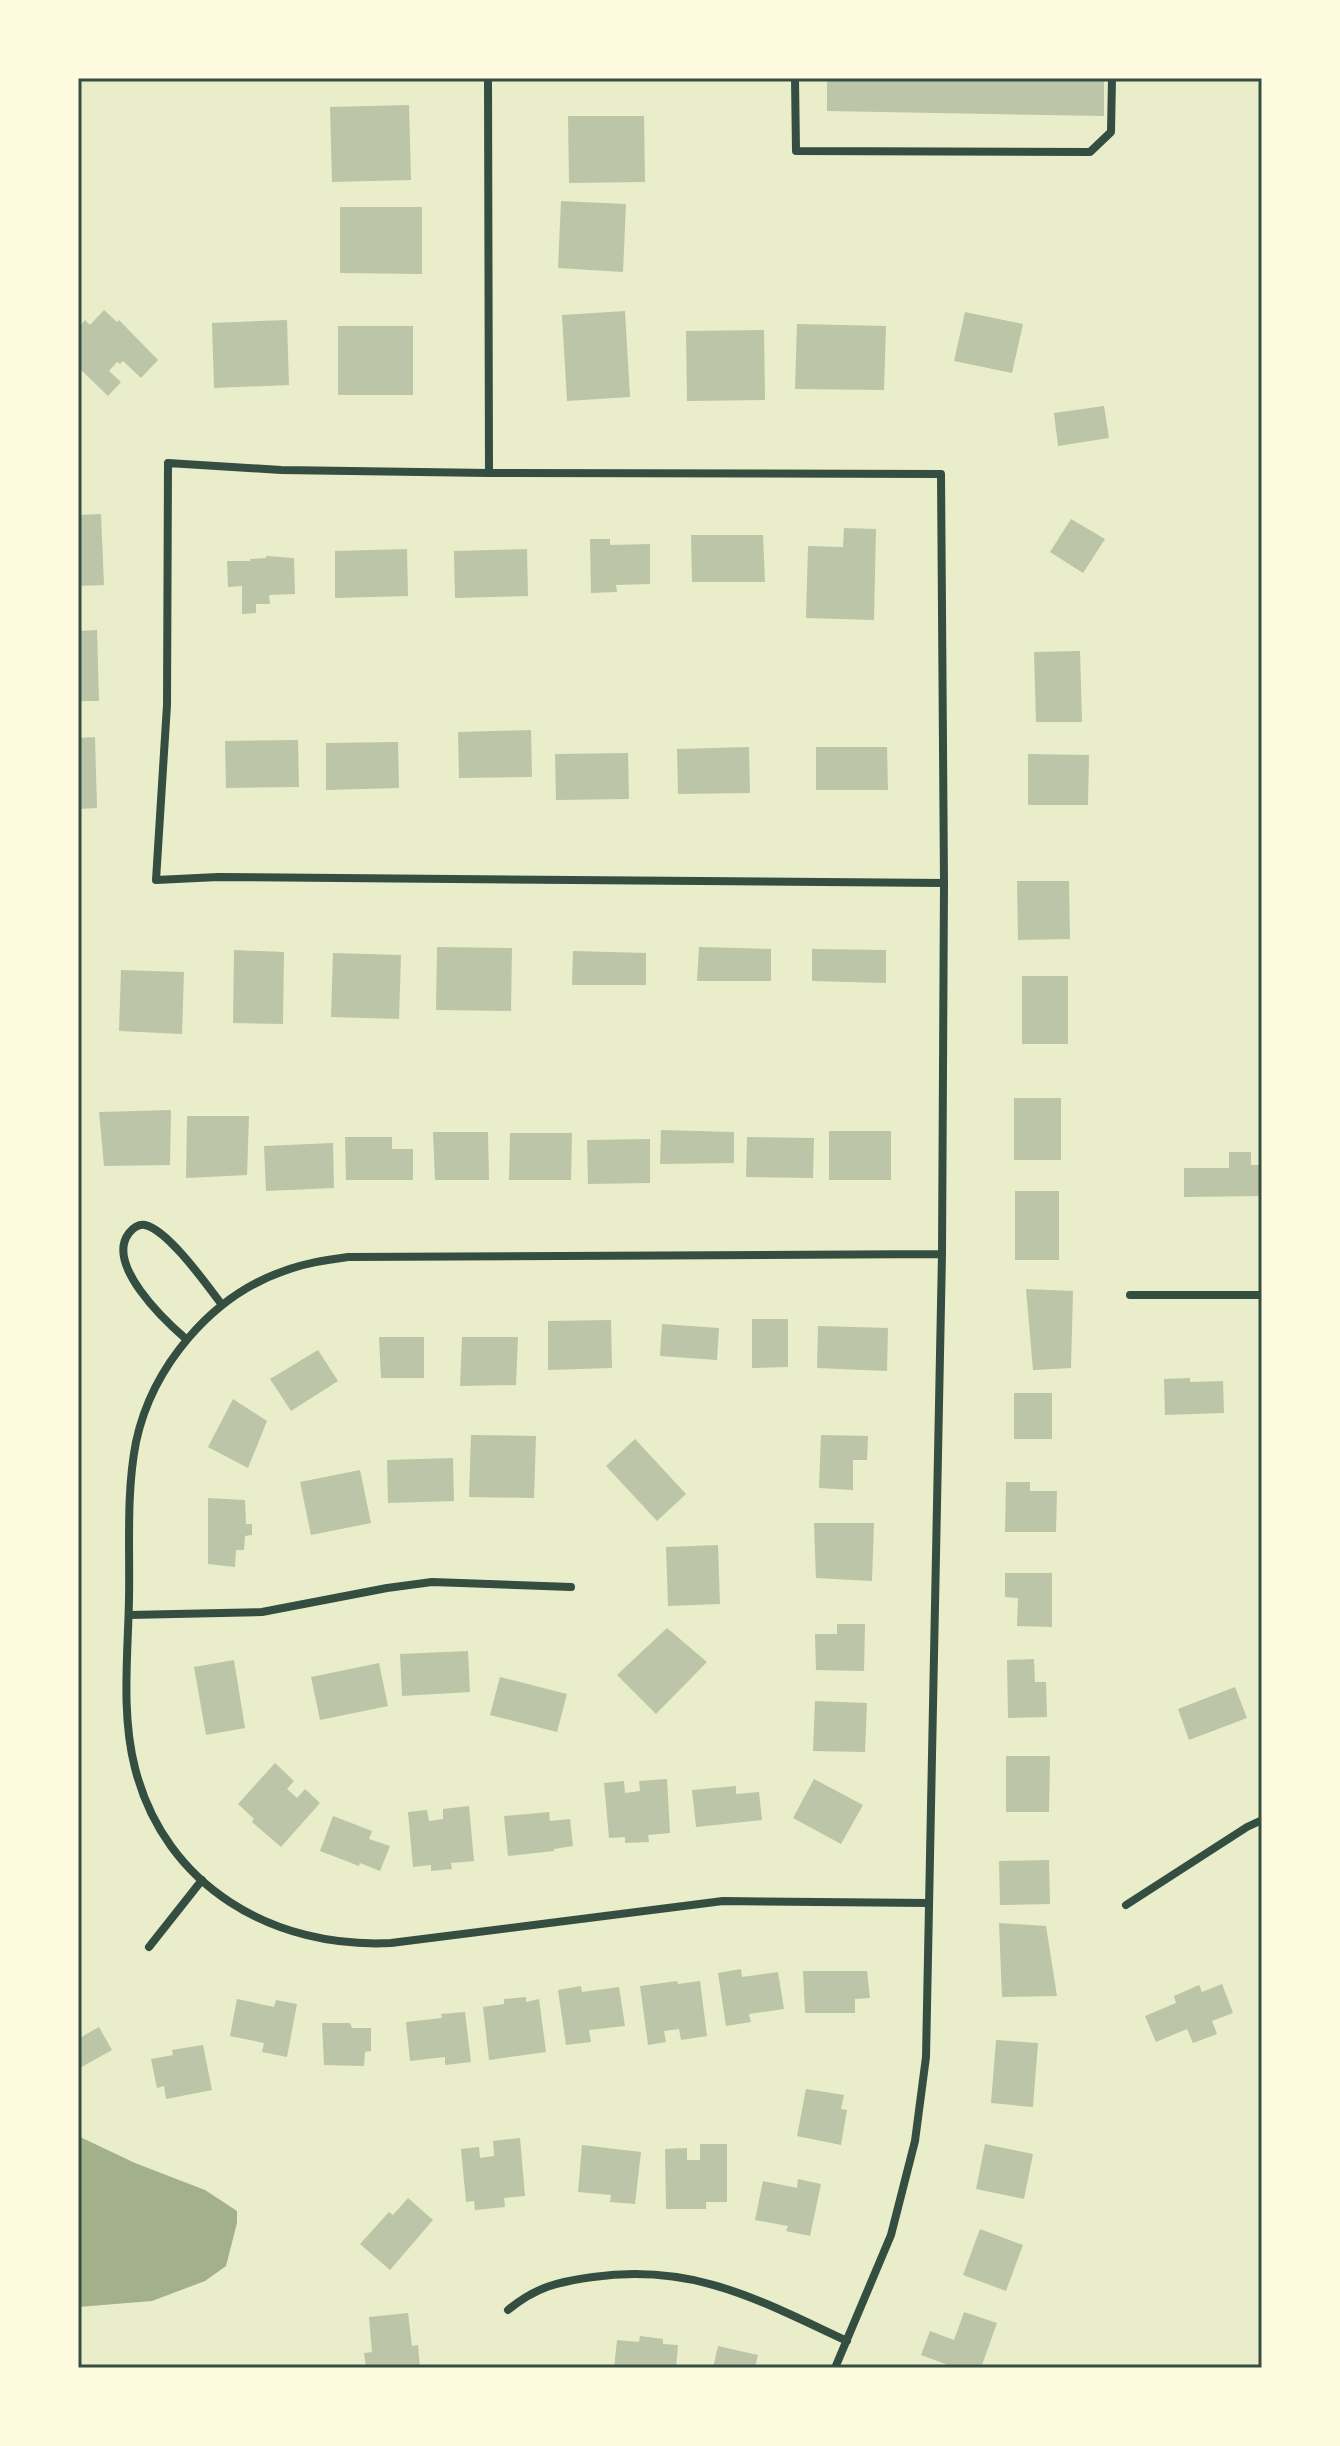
<svg xmlns="http://www.w3.org/2000/svg" width="1340" height="2446" font-family="Signika,sans-serif">
<style>
.water{fill:#a3b18a}
.building{fill:#bcc5a7}
.lines{fill:none;stroke-linecap:round;stroke-linejoin:round}
.minor{stroke:#344e41;stroke-width:8}
.neatline{fill:none;stroke:#344e41;stroke-width:3}
</style>
<rect width="100%" height="100%" fill="#e9edc9"/>
<path class="water" d="M78,2136L135,2163L205,2190L237,2211V2223L226,2266L205,2281L152,2301L78,2307Z"/>
<path class="building" d="M827,78H1104V116L827,111Z
M409,105L411,180L332,182L330,107Z
M568,116H644L645,182L569,183Z
M561,201L626,204L623,272L558,268Z
M340,207H422V274L340,273Z
M104,310L117,322L119,320L158,360L141,378L123,361L120,364L117,362L109,371L121,382L108,396L78,367V328L85,320L90,325Z
M625,311L630,397L567,401L562,315Z
M965,312L1023,324L1012,373L954,361Z
M287,320L289,385L214,388L212,323Z
M797,324L886,326L884,390L795,389Z
M338,326H413V395H338Z
M764,330L765,400L687,401L686,331Z
M1104,406L1109,438L1058,446L1054,413Z
M101,514L104,585L78,586V515Z
M1071,519L1105,539L1083,573L1050,552Z
M844,528L876,529L874,620L806,618L808,546L843,547Z
M691,535H763L765,582H692Z
M590,539H610V545L650,544V584L616,585L617,592L591,593Z
M407,549L408,596L335,598V551Z
M527,549L528,596L455,598L454,551Z
M266,556L294,558L295,594L269,595L270,604H256V613L242,614V586L228,587L227,561H250V559L266,558Z
M97,630L99,701H78V631Z
M1080,651L1082,722H1036L1034,652Z
M531,730L532,777L459,778L458,732Z
M95,737L97,808L78,809V738Z
M298,740L299,787L226,788L225,741Z
M398,742L399,788L326,790V743Z
M749,747L750,793L678,794L677,749Z
M816,747H887L888,790H816Z
M628,753L629,799L556,800L555,754Z
M1028,754L1089,755L1088,805H1028Z
M1017,881H1069L1070,939L1018,940Z
M437,947L512,948L511,1011L436,1010Z
M699,947L771,949V981H697Z
M812,949L886,950V983L812,981Z
M234,950L284,952L283,1024L233,1023Z
M573,951L646,953V985H572Z
M333,953L401,955L399,1019L331,1017Z
M121,970L184,972L182,1034L119,1031Z
M1022,976H1068V1044H1022Z
M1014,1098H1061V1160H1014Z
M171,1110L170,1165L104,1166L99,1112Z
M187,1116H249L247,1175L186,1178Z
M661,1130L734,1132V1163L660,1164Z
M829,1131H891V1180H829Z
M433,1132H488L489,1180H435Z
M510,1133H572L571,1180H509Z
M345,1137H392V1149H413V1180H346Z
M747,1137L814,1138L813,1178L746,1177Z
M650,1139V1183L588,1184L587,1140Z
M333,1143L334,1188L266,1191L264,1146Z
M1229,1152H1251V1165H1261L1262,1196L1184,1197V1168H1229Z
M1015,1191H1059V1260H1015Z
M1026,1289L1073,1291L1071,1368L1033,1370Z
M752,1319H788V1367L752,1368Z
M611,1320L612,1368L548,1370V1321Z
M662,1324L719,1328L717,1360L660,1356Z
M818,1326L888,1328L887,1371L817,1368Z
M379,1337H424V1378H381Z
M462,1337H518L516,1385L460,1386Z
M318,1350L338,1381L291,1411L270,1379Z
M1190,1378V1382L1223,1381L1224,1413L1165,1415L1164,1379Z
M1014,1393H1052V1439H1014Z
M233,1399L267,1421L248,1468L208,1447Z
M471,1435L536,1436L534,1498L469,1497Z
M821,1435L868,1436L867,1460H853V1490L819,1488Z
M635,1439L686,1494L657,1521L606,1466Z
M453,1458L454,1501L388,1503L387,1460Z
M360,1470L371,1523L311,1535L300,1482Z
M1006,1482H1030V1491H1057L1056,1532H1005Z
M208,1498L245,1500L246,1524H252V1535L245,1536L244,1550H236L235,1567L208,1564Z
M814,1523H874L872,1581L816,1578Z
M718,1545L720,1604L668,1606L666,1547Z
M1005,1573H1052V1627L1017,1626L1018,1598L1005,1597Z
M837,1624H865L864,1671L816,1670L815,1634H837Z
M667,1628L707,1662L656,1714L617,1675Z
M468,1651L470,1692L402,1696L400,1654Z
M1034,1659L1035,1682H1046L1047,1717L1008,1718L1007,1660Z
M234,1660L245,1728L206,1735L194,1667Z
M379,1663L388,1706L320,1720L311,1677Z
M500,1677L567,1694L557,1732L490,1715Z
M1235,1687L1247,1718L1189,1740L1178,1709Z
M815,1701L867,1703L865,1752L813,1751Z
M1006,1756H1050L1049,1812H1006Z
M275,1763L294,1781L287,1789L297,1798L305,1789L320,1803L281,1847L252,1822L254,1819L238,1804Z
M667,1779L670,1833L648,1835L649,1842L625,1843V1837L609,1838L604,1783L624,1781L625,1793L640,1791L639,1781Z
M814,1779L863,1805L841,1844L793,1818Z
M736,1786V1794L759,1792L762,1820L696,1827L692,1790Z
M469,1806L474,1861L451,1863L452,1869L431,1871V1865L413,1867L408,1812L427,1810L429,1821L443,1819V1809Z
M549,1812L550,1821L570,1819L573,1846L554,1849V1851L508,1856L504,1816Z
M333,1816L372,1831L369,1839L390,1846L380,1871L360,1863L359,1866L320,1851Z
M1049,1860L1050,1904L1000,1905L999,1861Z
M999,1923L1046,1926L1057,1996L1002,1997Z
M741,1969L742,1977L778,1972L784,2009L749,2014L751,2022L726,2026L718,1973Z
M803,1971H867L870,1998L855,1999V2013H805Z
M677,1981L678,1984L700,1981L707,2036L681,2040L679,2029L664,2031L666,2042L648,2045L640,1986Z
M1222,1984L1233,2013L1212,2021L1217,2034L1193,2043L1187,2029L1156,2042L1145,2016L1176,2003L1174,1996L1199,1985L1202,1992Z
M581,1986L582,1992L619,1987L625,2026L589,2030L591,2042L566,2045L558,1990Z
M526,1997V2002L539,1999L546,2052L489,2060L483,2007L504,2004V1999Z
M237,1999L274,2007L276,2000L297,2004L287,2057L262,2052L264,2043L230,2036Z
M465,2012L471,2062L445,2065V2057L410,2061L406,2022L442,2018L441,2014Z
M322,2023H350L352,2028H371V2051L365,2052L364,2066L324,2065Z
M99,2027L112,2050L78,2069V2039Z
M996,2040L1038,2043L1033,2107L991,2103Z
M203,2045L212,2090L166,2099L164,2086L157,2088L151,2059L173,2055L172,2050Z
M806,2089L844,2095L841,2109L847,2110L841,2145L797,2136Z
M520,2138L525,2196L504,2198L505,2207L475,2210L474,2201L466,2202L461,2149L479,2147L480,2158L494,2156L493,2141Z
M700,2144H727V2202H706V2209H666L665,2149L687,2148V2160H700Z
M985,2144L1033,2154L1024,2199L976,2189Z
M582,2145L641,2152L635,2204L610,2202L611,2195L578,2192Z
M798,2179L821,2184L810,2236L786,2231L788,2226L755,2220L763,2181L797,2188Z
M408,2198L433,2220L390,2270L360,2244L389,2212L393,2215Z
M980,2229L1023,2245L1006,2291L963,2275Z
M964,2312L997,2323L981,2368H956L921,2355L930,2331L954,2340Z
M408,2313L412,2346L418,2345L420,2368H366L364,2353L372,2352L369,2317Z
M640,2336L663,2339V2344L678,2345L676,2368H614L617,2340L639,2342Z
M718,2346L758,2355L755,2368H713Z"/>
<g class="lines">
<path class="minor" d="M488,78L489,473
M795,78L796,151L1090,152L1111,132L1112,78
M1130,1295H1262
M186,1339C164,1320 105,1264 129,1233C133,1228 138,1224 145,1225C168,1230 207,1285 222,1305
M129,1615L262,1612L387,1588L432,1582L571,1587
M929,1903L723,1901L391,1943C274,1949 165,1887 135,1768C121,1714 128,1654 129,1599C130,1548 126,1493 136,1442C152,1367 211,1296 284,1271C305,1263 326,1260 348,1257L942,1254
M1126,1905L1247,1827L1262,1820
M149,1947L202,1880
M508,2310C536,2287 557,2282 593,2277C694,2263 759,2300 847,2341
M835,2368L891,2235L915,2141L926,2057L942,1254L944,883L941,474L489,473L281,470L168,463L167,705L156,880L218,877L944,883"/>
</g>
<rect width="1340" height="2446" fill="none" stroke="#fefae0" stroke-width="160"/>
<rect x="80" y="80" width="1180" height="2286" class="neatline"/>
</svg>
